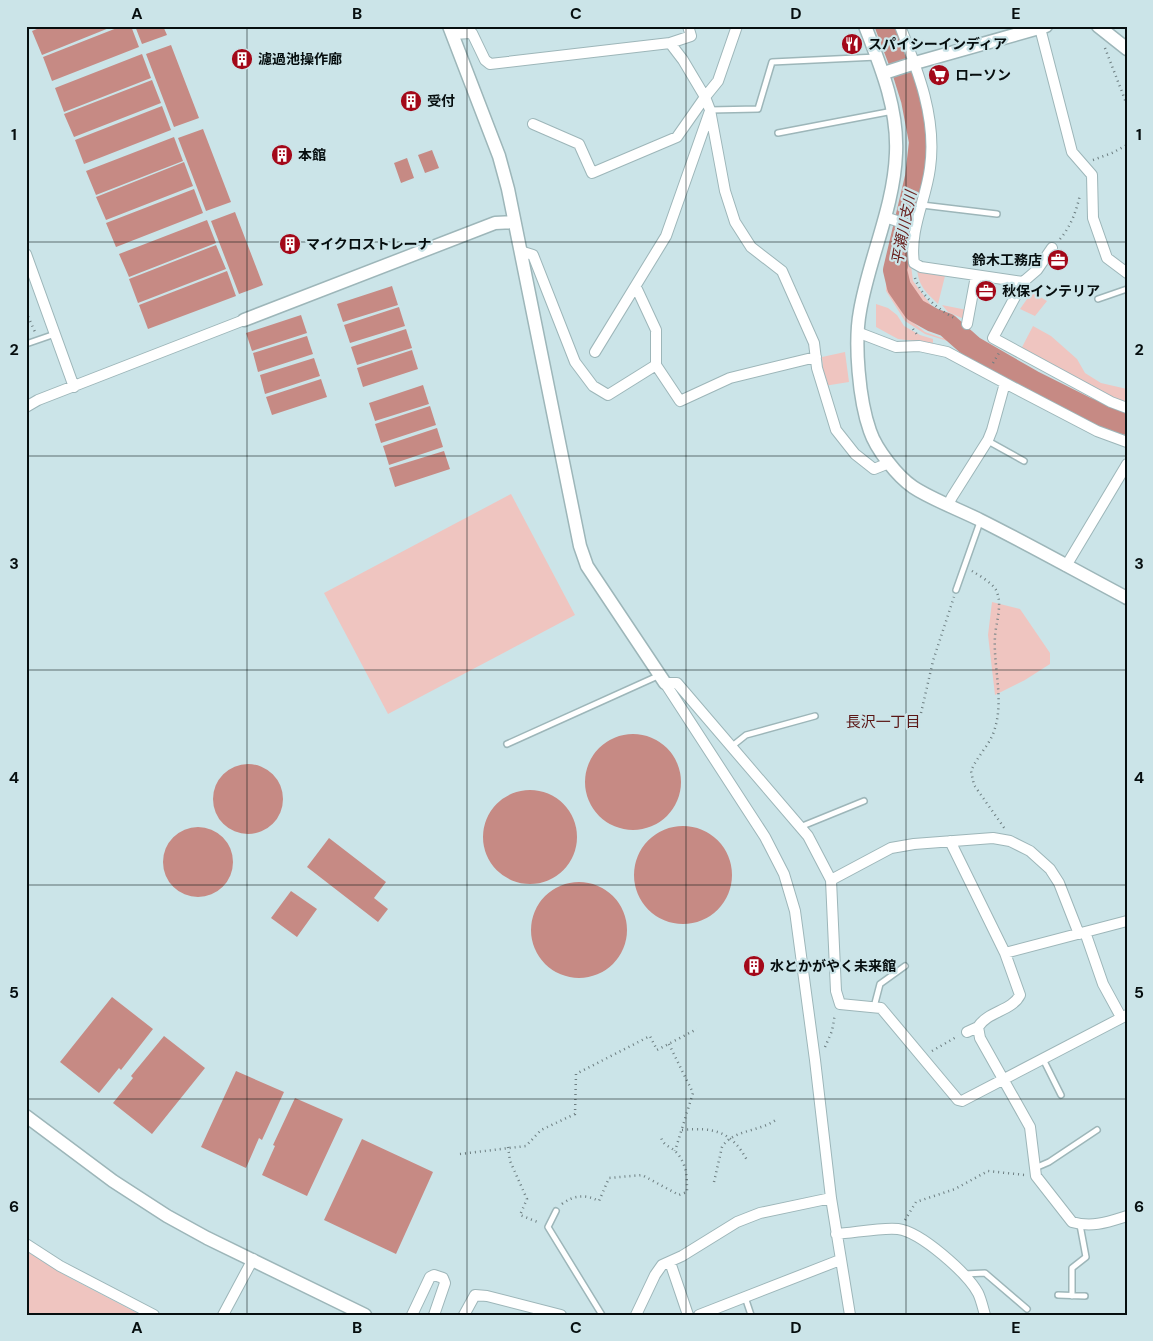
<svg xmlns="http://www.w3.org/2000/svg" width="1153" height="1341" font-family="'DM Sans','Noto Sans JP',sans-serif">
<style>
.green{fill:#efc5c0}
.water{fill:#c68a84}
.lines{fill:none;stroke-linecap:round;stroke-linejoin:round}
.river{stroke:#c68a84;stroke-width:24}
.service-casing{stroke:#9db6b9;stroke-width:8}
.minor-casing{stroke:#9db6b9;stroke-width:12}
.tertiary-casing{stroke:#9db6b9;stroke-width:15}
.path{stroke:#6d7e81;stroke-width:2.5;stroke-dasharray:1 4;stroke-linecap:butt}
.service{stroke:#fff;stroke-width:5}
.minor{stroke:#fff;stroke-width:10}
.tertiary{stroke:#fff;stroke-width:12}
.grid{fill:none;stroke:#060e0f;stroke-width:1;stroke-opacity:0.55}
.labels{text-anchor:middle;stroke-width:4.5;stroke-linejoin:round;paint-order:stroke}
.poi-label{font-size:14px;font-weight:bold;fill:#060e0f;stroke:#cbe4e8;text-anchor:start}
.water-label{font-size:15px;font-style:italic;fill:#69211f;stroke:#cbe4e8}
.neighbourhood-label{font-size:15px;fill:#5a1615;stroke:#cbe4e8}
.neatline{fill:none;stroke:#060e0f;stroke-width:2}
.grid-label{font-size:16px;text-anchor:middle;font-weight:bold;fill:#060e0f}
</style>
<rect width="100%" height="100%" fill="#cbe4e8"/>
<path class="green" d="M907,233L913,281L931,305L941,314L975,333L938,319L917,307L907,292L898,277V268Z
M893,252L894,254L892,280L900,295L912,312L910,320L925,332L942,338L948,336L957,339L960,345L925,334L905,321L886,291V274Z
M917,269L945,276L938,304C926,292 919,287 917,269Z
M1032,292L1047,301L1035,316L1020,309Z
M876,304L888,308L897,315L904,326L920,335L933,339V343L898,339L876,327Z
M942,305L967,310L964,319L948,312Z
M915,314L937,325L950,334C934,336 926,329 914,320Z
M1033,326L1051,336L1077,359L1085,373L1101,383L1127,389V405L1020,351Z
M845,352L849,382L824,386L822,357Z
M511,494L575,615L388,714L324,593Z
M992,602L1020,609L1050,653V664L1025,680L995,695L988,635Z
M26,1251L70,1278L141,1315H26Z"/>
<path class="water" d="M44,26H114L42,55L32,31Z
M122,26H131L139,47L52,81L43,57Z
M135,26H163L167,35L142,44Z
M171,45L199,118L174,127L146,54Z
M142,54L151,78L64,112L55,88Z
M152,80L161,103L74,137L64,114Z
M162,106L171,130L84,164L75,140Z
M203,129L231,202L206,211L178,138Z
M174,137L183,161L96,195L86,171Z
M432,150L439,168L425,173L418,155Z
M407,158L414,178L401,183L394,163Z
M184,162L193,186L106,220L96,197Z
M194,189L203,213L116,247L106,223Z
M235,212L263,285L239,294L211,221Z
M207,220L216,243L129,277L119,254Z
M216,245L226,269L138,303L129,279Z
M227,271L236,296L148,329L139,305Z
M392,286L398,305L343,322L337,304Z
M399,307L405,326L350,343L344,325Z
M301,315L307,333L252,351L246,333Z
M406,329L412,348L357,365L351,347Z
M307,336L313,354L258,372L253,353Z
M412,350L418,369L363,387L357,368Z
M314,358L320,376L265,394L260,375Z
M321,379L327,397L272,415L266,397Z
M423,385L429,404L375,421L369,403Z
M430,406L436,425L381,443L375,424Z
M437,428L443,447L389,465L383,446Z
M444,451L450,469L395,487L389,468Z
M585 782a48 48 0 1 1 96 0a48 48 0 1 1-96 0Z
M213 799a35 35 0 1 1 70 0a35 35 0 1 1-70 0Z
M483 837a47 47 0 1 1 94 0a47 47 0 1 1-94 0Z
M634 875a49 49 0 1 1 98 0a49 49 0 1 1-98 0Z
M163 862a35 35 0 1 1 70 0a35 35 0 1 1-70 0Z
M329,838L386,882L374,898L388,909L378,922L307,867Z
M531 930a48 48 0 1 1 96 0a48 48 0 1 1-96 0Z
M291,891L317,909L297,937L271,918Z
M112,997L153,1029L121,1070L119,1068L99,1093L60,1062Z
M164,1036L205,1068L152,1134L113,1103L133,1078L131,1076Z
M236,1071L284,1092L262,1140L259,1138L246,1168L201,1147Z
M295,1098L343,1119L307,1196L262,1175L275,1146L273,1145Z
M362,1139L433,1172L396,1254L324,1220Z"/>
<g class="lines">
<path class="river" d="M887,26L903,68L913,100L921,142L917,177L895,270L899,287L915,310L933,320L947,325L973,348L1032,382L1084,408L1108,418L1127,423"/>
<g class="service-casing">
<path id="service" d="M710,110L758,109L772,62L877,57
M778,133L893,111
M922,205L997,214
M1098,299L1127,289
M26,344L55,334
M988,441L1024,461
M956,590L980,522
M507,744L660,675
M731,747L746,735L815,716
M800,827L864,801
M874,1007L880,984L905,966
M1043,1059L1061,1095
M1035,1168L1049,1162L1097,1130
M556,1211L548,1227L602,1315
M965,1274L985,1273L1027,1309
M1058,1295L1085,1296
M1072,1296V1268L1086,1257L1080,1225
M745,1297L751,1315"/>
</g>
<g class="minor-casing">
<path id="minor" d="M737,26L718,81L705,97L710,110L725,191L735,222L751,247L782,271L814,343L817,368L836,430L855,454L874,469L889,463
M900,26C918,71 937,118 930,168C926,200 909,230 914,263L921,267L1023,282L1037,270L1052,248
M1040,28L1072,152L1092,175L1093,218L1107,258L1127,273
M452,34L472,33L485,60L490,64L670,43L683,60L705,97L677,137L592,173L579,144L533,124
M670,43L691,36L688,26
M885,217L915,227
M520,251L533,255L575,362L593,386L608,395L656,365V330L636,287
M26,254L74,387
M1023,282L993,338L1111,402L1127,408
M967,324L976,276
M857,332L896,347L919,346L947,352L1005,383L992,430L988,440L952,497L948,505
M595,352L666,236L710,111
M656,365L680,401L730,378L816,357
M1005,383L1097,431L1127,442
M26,407L38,400L244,320
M1066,566L1127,464
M665,683H677L808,836L831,880L836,991L840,1004L881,1008L958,1100L962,1101L1127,1015
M665,683L765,837L784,874L795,911L815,1060L831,1198L850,1315
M950,841L1005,953L1020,995C1012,1011 988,1011 978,1027L980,1038L1030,1127L1036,1176L1072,1222C1092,1228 1108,1222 1127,1216
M831,880L891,848L914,844L993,838L1010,841L1030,851L1050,869L1059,883L1079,934
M1085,932L1103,984L1121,1017
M1005,953L1127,921
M967,1032L978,1027
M836,1234C853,1233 883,1227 898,1229C921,1232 967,1273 978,1293C981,1299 983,1308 985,1315
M26,1244L60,1266L154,1315
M670,1262L688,1315
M223,1315L253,1259
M412,1315L430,1277L434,1275L443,1278L445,1283L434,1315
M464,1315L475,1295L487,1296L561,1315
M636,1315L655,1275L662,1265L682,1256L737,1222L760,1213L831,1198
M699,1315L840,1260"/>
</g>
<g class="tertiary-casing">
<path id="tertiary" d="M449,26L499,156L508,189L580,546L587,566L665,683
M865,26C881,67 898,108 896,153C894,208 869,258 860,311C854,343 859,400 870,431C876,449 897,476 913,487C931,499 960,510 980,520C1030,545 1078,572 1127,598
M1098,26L1127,49
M884,73L915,63L1046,26
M244,320L495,223L514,222
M26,1116L113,1181L167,1216L207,1238L365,1315"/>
</g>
<path class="path" d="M1105,48L1127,105
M1093,160L1112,153L1127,145
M1060,239C1071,226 1076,212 1080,195
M915,278C921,296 939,310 956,319
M26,312L35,332
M913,329L918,336
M993,363L999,353
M972,571C980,576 991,582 996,590C1003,604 996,622 995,636C993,666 1004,698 995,728C991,744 977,756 971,771L974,785L1005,829
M921,713L933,661L954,597
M669,1044L693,1093L675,1151
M825,1047L832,1031L835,1014
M932,1051L958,1036
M682,1130C714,1127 732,1131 748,1162
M508,1147L510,1161L527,1199L520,1215L540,1223
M460,1154L526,1146L541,1130L575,1114L576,1074L650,1036L657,1050L697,1029
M714,1182L722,1147C733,1129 761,1132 777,1119
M562,1204C574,1195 585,1194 599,1201L609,1178L642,1175L679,1195L687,1192C687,1177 687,1165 677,1153C671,1146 662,1146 661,1136
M905,1220L916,1202L955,1189L988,1171L1025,1175"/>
<use href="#service" class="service"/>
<use href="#minor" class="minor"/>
<use href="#tertiary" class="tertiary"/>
</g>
<path class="grid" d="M247,26V1315M467,26V1315M686,26V1315M906,26V1315M26,242H1127M26,456H1127M26,670H1127M26,885H1127M26,1099H1127"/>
<defs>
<g id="restaurant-disc" transform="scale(1.125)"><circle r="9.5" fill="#a30819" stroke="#cbe4e8"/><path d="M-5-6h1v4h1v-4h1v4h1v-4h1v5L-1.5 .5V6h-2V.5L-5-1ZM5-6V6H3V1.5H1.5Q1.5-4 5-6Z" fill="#fff"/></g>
<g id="building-disc" transform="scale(1.125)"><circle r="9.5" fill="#a30819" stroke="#cbe4e8"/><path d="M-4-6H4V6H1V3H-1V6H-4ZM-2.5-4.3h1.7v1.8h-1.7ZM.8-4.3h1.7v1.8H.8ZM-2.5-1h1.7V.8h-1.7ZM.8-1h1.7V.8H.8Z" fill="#fff"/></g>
<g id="supermarket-disc" transform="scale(1.125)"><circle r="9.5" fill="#a30819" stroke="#cbe4e8"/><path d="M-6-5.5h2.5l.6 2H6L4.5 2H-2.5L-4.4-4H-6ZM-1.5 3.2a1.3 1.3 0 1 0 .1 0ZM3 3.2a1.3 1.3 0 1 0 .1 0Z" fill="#fff"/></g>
<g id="office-disc" transform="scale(1.125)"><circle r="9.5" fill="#a30819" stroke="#cbe4e8"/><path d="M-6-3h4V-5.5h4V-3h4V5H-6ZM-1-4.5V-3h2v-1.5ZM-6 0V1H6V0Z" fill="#fff"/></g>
</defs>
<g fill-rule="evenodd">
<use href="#restaurant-disc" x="852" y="44"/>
<use href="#building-disc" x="242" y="59"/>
<use href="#supermarket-disc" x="939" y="75"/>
<use href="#building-disc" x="411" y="101"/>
<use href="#building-disc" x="282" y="155"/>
<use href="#building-disc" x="290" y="244"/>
<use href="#office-disc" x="1058" y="260"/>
<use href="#office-disc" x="986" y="291"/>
<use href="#building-disc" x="754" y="966"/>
</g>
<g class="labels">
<g class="poi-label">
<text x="868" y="49">スパイシーインディア</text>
<text x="258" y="64">濾過池操作廊</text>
<text x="955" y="80">ローソン</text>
<text x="427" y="106">受付</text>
<text x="298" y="160">本館</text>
<text x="306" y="249">マイクロストレーナ</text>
<text x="1042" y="265" text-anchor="end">鈴木工務店</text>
<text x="1002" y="296">秋保インテリア</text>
<text x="770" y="971">水とかがやく未来館</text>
</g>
<g class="water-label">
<text transform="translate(904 228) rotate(-79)" y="5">平瀬川支川</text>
</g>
<g class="neighbourhood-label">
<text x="883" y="727">長沢一丁目</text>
</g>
</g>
<rect width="1153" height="1341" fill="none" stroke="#cbe4e8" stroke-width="55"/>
<rect x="28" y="28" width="1098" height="1286" class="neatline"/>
<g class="grid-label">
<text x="137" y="19">A</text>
<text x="357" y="19">B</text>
<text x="576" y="19">C</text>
<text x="796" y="19">D</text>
<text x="1016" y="19">E</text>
<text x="14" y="140">1</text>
<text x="1139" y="140">1</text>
<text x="14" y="355">2</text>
<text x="1139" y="355">2</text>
<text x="14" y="569">3</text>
<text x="1139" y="569">3</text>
<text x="14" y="783">4</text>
<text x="1139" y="783">4</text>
<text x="14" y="998">5</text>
<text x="1139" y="998">5</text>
<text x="14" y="1212">6</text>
<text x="1139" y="1212">6</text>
<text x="137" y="1333">A</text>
<text x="357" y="1333">B</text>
<text x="576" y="1333">C</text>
<text x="796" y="1333">D</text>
<text x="1016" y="1333">E</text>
</g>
</svg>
